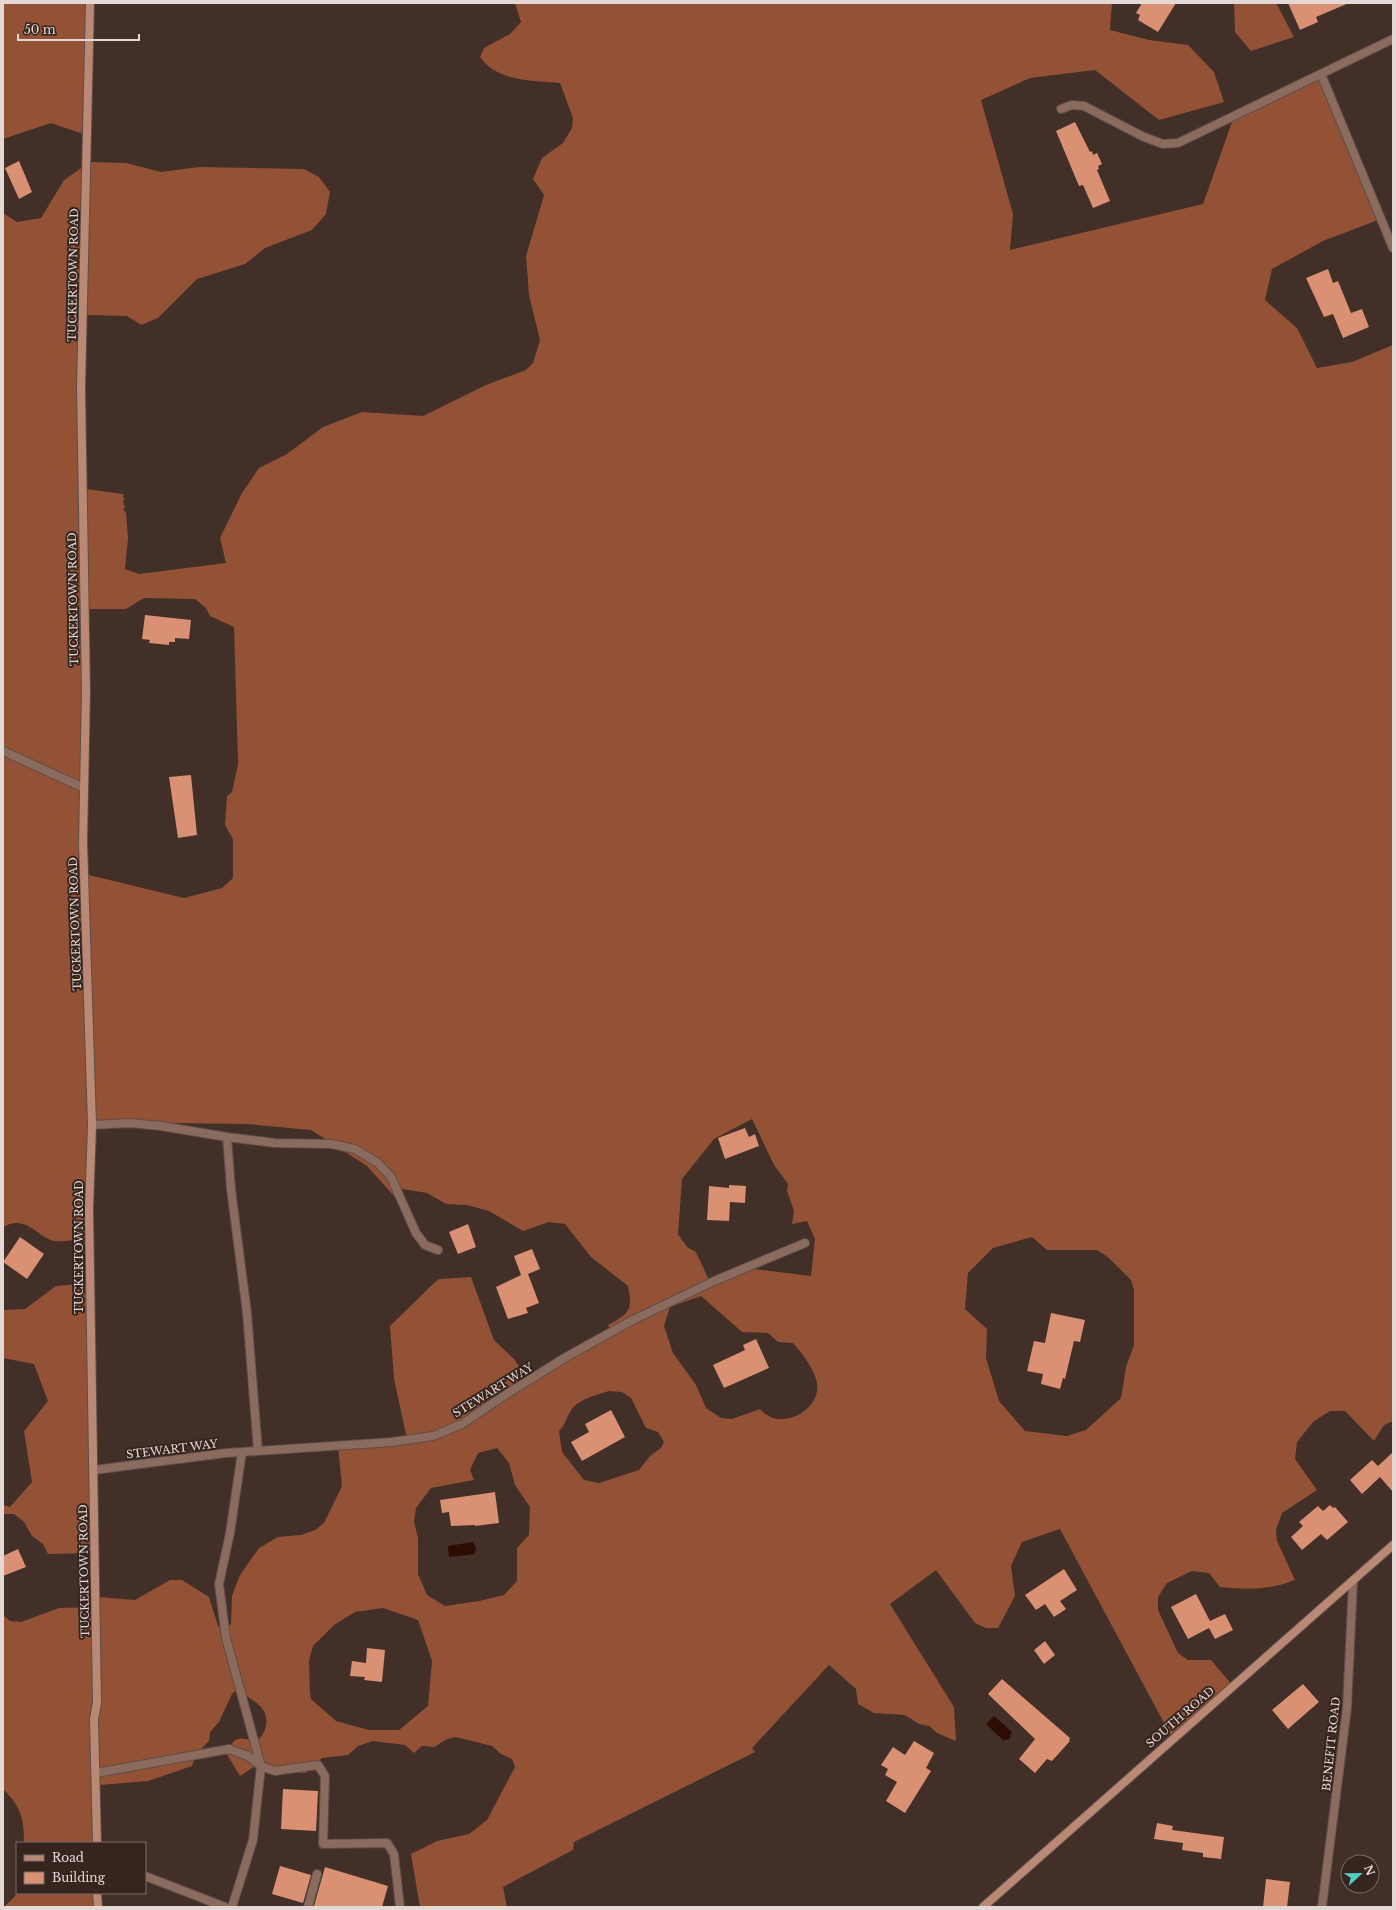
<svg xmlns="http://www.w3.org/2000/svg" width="1396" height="1910" font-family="'Libre Baskerville',serif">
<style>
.forest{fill:#935135;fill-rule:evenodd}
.water{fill:#2d0c01}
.building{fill:#d99073}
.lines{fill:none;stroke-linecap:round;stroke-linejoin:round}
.lane-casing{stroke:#5e4d47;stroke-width:10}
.street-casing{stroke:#5e4d47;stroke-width:10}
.secondary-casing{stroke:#5e4d47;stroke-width:10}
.lane{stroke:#8a6b5e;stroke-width:8}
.street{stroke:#8a6b5e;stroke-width:8}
.secondary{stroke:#b98975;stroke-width:8}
.labels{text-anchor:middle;stroke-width:4;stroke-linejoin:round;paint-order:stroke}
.street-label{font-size:11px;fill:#e4d8d4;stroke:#36251e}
</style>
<rect width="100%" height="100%" fill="#412f28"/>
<path class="forest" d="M3,3H92L89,136L51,123L3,139Z
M515,3H1112L1110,30L1149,40L1188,45L1214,72L1224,102L1159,120L1095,70L1030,78L981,100L1013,214L1010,250L1203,204L1232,122L1320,75L1378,220L1323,241L1272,269L1265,300L1297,328L1317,368L1352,362L1393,345V1421L1384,1425L1374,1441L1345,1411H1330L1313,1422L1297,1442L1295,1459L1317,1490L1282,1513L1276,1530L1277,1541L1295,1580C1269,1590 1248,1590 1220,1587L1209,1573L1192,1571L1167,1583L1158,1597V1610L1178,1653L1188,1660H1211L1233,1686L1229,1692L1171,1736L1060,1529L1022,1542L1011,1566L1015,1596L998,1628H986L975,1623L936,1570L890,1604L954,1707L956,1741L937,1733L929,1726L919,1724L905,1715L874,1713L858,1704L856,1689L829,1665L752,1748L755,1752L574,1842L573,1850L503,1887L507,1907H420L411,1854L437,1841L469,1834L487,1820L515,1767L512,1759L501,1754L492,1746L456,1737L447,1739L434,1747L422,1746L414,1753L405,1745L373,1741L358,1746L348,1755L322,1758L306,1773H281L260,1763L240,1776L226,1753C237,1734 237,1738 257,1741C267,1733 270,1717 261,1707C254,1700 244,1695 237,1689L232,1694L219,1722L210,1732L209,1741L197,1753L192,1766L148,1781L100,1785V1843H24C24,1818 21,1807 3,1789V1615L10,1621L21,1622L59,1608L95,1607L98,1597L135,1600L170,1580H182L209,1597L218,1626L224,1630L231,1624L232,1596L240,1575L259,1548L278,1537L301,1535L315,1530L324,1523L342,1486L338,1446L407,1439L394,1379L390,1326L433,1284L439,1279L471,1277L494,1340L515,1360L526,1379L611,1331L608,1325C629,1314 633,1311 628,1286L591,1257L565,1224L549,1222L523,1231L489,1211L467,1205L446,1204L427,1193L403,1189L394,1196L367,1166L311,1130L247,1124L95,1122L90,1238C79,1239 66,1242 55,1241C39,1239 26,1213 3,1227V213L17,222L41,218L64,180L90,162L126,163L161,172L199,167L304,169L319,177L330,192L326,214L312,230L265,248L245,264L197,279L158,318L141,325L127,316L86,315L83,386L86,489L124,494L123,497L125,499L123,502L125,507L123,510L126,512L128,538L125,569L139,574L226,563L220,538L242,493L259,468L287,454L323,427L362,412L423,416L486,385L526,370L533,363L540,340L529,295L526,256L544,195L533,179L542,158L563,143L572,128L573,118L560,83C533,80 497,82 480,57L484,48L510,34L521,22ZM144,598L195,599L206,608L210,616L234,627L238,764L232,792L227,796L225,825L233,839V878L222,888L184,898L89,875L87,868L86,786L87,610L90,609H126ZM752,1119L774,1165L788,1184L787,1191L794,1211L792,1224L807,1221L815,1239L811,1276L746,1268L710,1282L696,1252L687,1247L678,1234L682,1179L714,1139ZM1032,1237L1047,1250H1097L1108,1257L1131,1280L1134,1290V1345L1126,1367L1121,1398L1086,1430L1067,1436L1025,1431L999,1401L986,1358L987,1329L965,1309L968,1273L993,1248ZM701,1296L742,1332L768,1333L778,1342L793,1343C802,1353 815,1370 817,1383C820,1403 800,1419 782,1419C773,1420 766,1415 760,1409L732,1419L721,1418L706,1408L696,1385L673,1353L664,1326L670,1307ZM609,1391L622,1392L631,1398L646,1428L658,1432L664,1442L661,1448L650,1456L639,1470L599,1483L584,1480L562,1452L559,1431C565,1425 566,1419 570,1412C577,1399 597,1395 609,1391ZM497,1448L509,1463L515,1485L530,1507L529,1535L517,1548V1581L504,1595L479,1601L445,1606L427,1595L418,1574V1538L414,1522L416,1508L431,1488L474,1480L470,1470L478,1453ZM383,1608L418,1620L432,1661L428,1706L399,1730H369L336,1721L311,1699L310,1693L309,1661L313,1646L334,1625L355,1612Z
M1234,3H1276L1294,37L1251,51L1235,32Z
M92,1283L96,1553L48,1554L43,1544L32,1536L24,1522L14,1514H3V1505L10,1507L32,1482L24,1431L48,1401L34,1364L3,1358V1310L25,1309L56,1286Z
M18,1893H101V1907H4Z"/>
<path class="water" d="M473,1542L477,1550H475V1554L449,1557L448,1546Z
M994,1716L1012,1732L1010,1735L1011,1736L1008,1740L1006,1739L1004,1741L986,1724Z"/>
<path class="building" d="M1142,3H1176L1158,32L1138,20L1140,15L1136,13Z
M1288,3H1349L1316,17L1318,22L1300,30Z
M1075,122L1090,152L1092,151L1093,155L1097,153L1102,164L1098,166L1099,169L1097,170L1110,201L1093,208L1083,185L1079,186L1056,131Z
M19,161L32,192L19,199L5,168Z
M1328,269L1333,283L1338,281L1351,313L1362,309L1369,327L1343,338L1333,314L1324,317L1306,278Z
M145,615L191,620L189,639L175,638V642H169V645L149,643L150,640L142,639Z
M191,775L197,835L178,838L169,777Z
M745,1128L749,1137L755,1134L759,1146L725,1159L718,1138Z
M729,1185L746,1186L745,1203L730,1202L729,1221L707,1220L709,1186L729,1188Z
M468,1224L476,1247L458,1254L449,1232Z
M20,1237L44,1254L27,1279L3,1262Z
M532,1249L540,1269L528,1274L539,1303L526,1308L528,1313L508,1319L496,1287L521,1275L514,1256Z
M1051,1313L1085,1320L1080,1342L1074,1341L1065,1379L1063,1378L1060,1389L1041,1384L1043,1374L1027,1371L1034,1341L1045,1343Z
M756,1339L769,1368L724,1388L713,1365L745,1350L743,1345Z
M611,1410L625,1437L582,1461L571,1442L589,1432L585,1424Z
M1393,1452V1492L1380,1477L1362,1494L1350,1480L1372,1460L1378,1466Z
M495,1492L499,1523L475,1526V1525L451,1526L449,1512L442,1513L440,1500Z
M1330,1505L1333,1508L1335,1507L1348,1522L1327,1540L1321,1534L1302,1550L1291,1537L1303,1526L1299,1522L1318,1506L1323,1511Z
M18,1549L26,1567L3,1576V1556Z
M1064,1569L1077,1590L1060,1601L1066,1609L1054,1617L1045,1604L1036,1610L1025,1595Z
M1196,1594L1210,1621L1225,1614L1233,1630L1215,1639L1209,1628L1188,1639L1171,1607Z
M1045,1641L1055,1655L1044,1664L1034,1650Z
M367,1648L385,1650L382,1682L364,1680L365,1677L350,1676L352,1661L366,1663Z
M1002,1679L1070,1738L1069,1740L1070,1741L1052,1761L1047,1759L1035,1773L1019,1759L1035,1739L988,1694Z
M1303,1684L1319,1702L1288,1729L1272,1710Z
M914,1741L934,1753L926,1768L931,1771L905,1813L886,1801L897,1782L885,1775L888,1769L881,1765L893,1747L905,1755Z
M283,1789L318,1791L316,1831L281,1829Z
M1157,1823L1173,1826L1172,1830L1224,1837L1221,1859L1203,1857V1853L1182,1850L1183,1843L1154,1839Z
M280,1866L311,1875L303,1903L272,1894Z
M325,1867L388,1886L382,1907L314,1906Z
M1266,1879L1290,1882L1287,1907H1263Z"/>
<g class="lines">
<g class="lane-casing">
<path id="lane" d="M1061,109L1072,105L1084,106L1144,137L1163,144L1178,143L1393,39
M92,1125L130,1123L161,1126L227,1137L275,1143L331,1144L355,1149L378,1163L391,1177L416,1233L425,1245L438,1250
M227,1137L231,1189L247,1313L258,1451
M96,1773L229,1749L248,1756L261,1766L275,1771L318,1765L325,1776L323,1844L387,1843L394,1854L400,1907
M145,1876L225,1907
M232,1907L253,1840L261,1766L226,1638L219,1584L230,1533L242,1452
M308,1907L317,1874"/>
</g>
<g class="street-casing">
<path id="street" d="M1321,74L1393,248
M3,751L84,788
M94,1470L226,1453L392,1442L433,1436L462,1424L502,1397L566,1357L631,1321L714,1281L805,1243
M1322,1907L1347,1708L1353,1582"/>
</g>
<g class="secondary-casing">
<path id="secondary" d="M90,3L81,388L86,691L83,842L92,1125L89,1210L97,1703L94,1719L97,1843
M97,1893L98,1907
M983,1907L1393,1545"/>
</g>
<use href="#lane" class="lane"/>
<use href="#street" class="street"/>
<use href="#secondary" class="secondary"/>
</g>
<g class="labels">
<g class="street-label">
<text transform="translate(73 275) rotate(-89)" y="4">TUCKERTOWN ROAD</text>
<text transform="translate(73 599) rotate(-91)" y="4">TUCKERTOWN ROAD</text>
<text transform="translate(75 924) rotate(-92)" y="4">TUCKERTOWN ROAD</text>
<text transform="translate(79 1247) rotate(-90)" y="4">TUCKERTOWN ROAD</text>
<text transform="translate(493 1390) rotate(-32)" y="4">STEWART WAY</text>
<text transform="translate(172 1449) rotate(-7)" y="4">STEWART WAY</text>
<text transform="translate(84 1571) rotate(-91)" y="4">TUCKERTOWN ROAD</text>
<text transform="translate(1180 1717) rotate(-41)" y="4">SOUTH ROAD</text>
<text transform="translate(1331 1744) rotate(-84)" y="4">BENEFIT ROAD</text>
</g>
</g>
<rect width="1396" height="1910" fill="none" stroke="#e4d8d4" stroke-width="8"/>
<rect x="16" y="1842" width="130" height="52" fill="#36251e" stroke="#7c6d67"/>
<rect x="24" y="1855" width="20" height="6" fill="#b98975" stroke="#7c6d67"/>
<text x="52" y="1862" font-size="12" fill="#e4d8d4">Road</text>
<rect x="24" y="1872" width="20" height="12" fill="#d99073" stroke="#7c6d67"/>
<text x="52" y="1882" font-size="12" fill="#e4d8d4">Building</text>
<g transform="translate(1360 1874) rotate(68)"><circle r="19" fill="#36251e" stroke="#7c6d67"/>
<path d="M0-3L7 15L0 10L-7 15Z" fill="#53cdca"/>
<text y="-6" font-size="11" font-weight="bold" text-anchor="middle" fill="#e4d8d4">N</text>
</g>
<path d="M18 34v6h121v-6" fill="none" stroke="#e4d8d4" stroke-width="2"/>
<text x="24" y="34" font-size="12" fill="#e4d8d4" stroke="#36251e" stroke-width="3" paint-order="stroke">50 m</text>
</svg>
